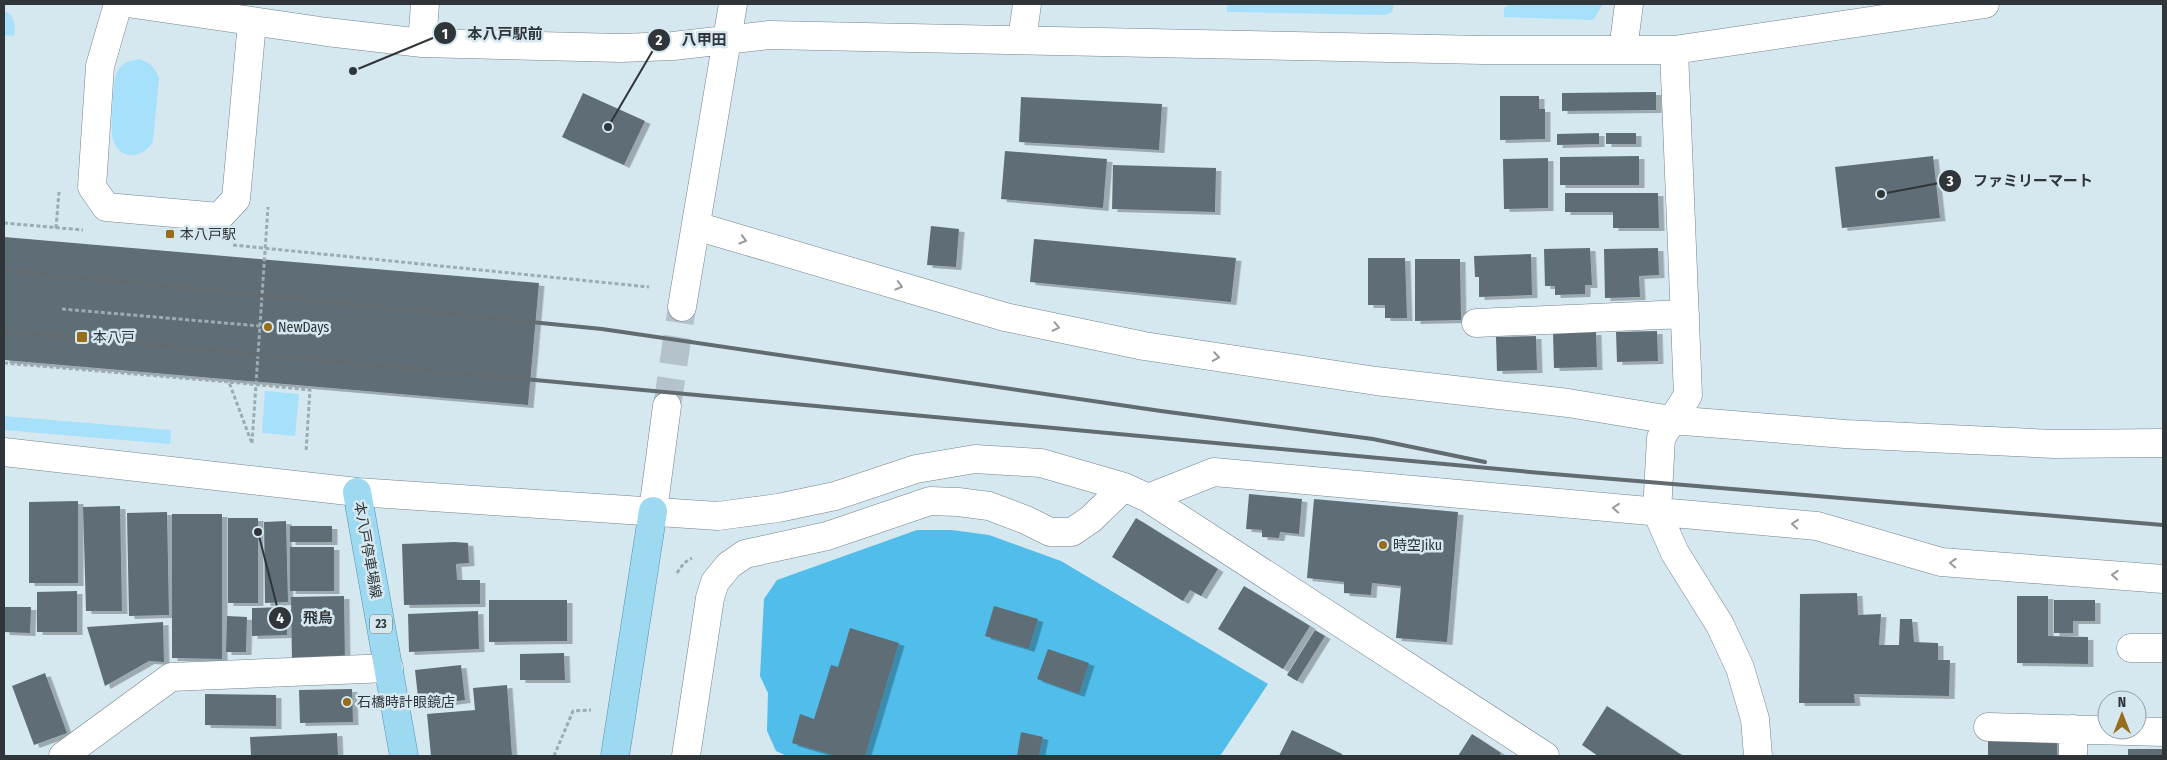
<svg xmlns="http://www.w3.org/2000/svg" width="2167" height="760" font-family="'Fira Sans Condensed','Noto Sans JP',sans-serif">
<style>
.green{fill:#a7e0fb}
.forest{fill:#50bdeb}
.building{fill:#5f6e76;filter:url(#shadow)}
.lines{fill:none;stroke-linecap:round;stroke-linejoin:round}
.minor-tunnel{stroke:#b4c3cb;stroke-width:28;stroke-dasharray:28 14;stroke-linecap:butt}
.minor-casing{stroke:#73838b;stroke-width:29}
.major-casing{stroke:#4d8fac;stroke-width:29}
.path{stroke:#9dabb2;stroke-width:3;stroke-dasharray:4 2.5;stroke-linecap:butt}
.minor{stroke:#fff;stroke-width:28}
.major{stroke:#9ed9f2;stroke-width:28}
.rail{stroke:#616b70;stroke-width:4}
.oneway{stroke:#979a9c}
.poi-dot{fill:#976d19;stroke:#d5e7ef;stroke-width:2}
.labels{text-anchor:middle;stroke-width:5;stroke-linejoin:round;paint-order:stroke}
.shield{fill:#d5e7ef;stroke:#616a70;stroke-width:1}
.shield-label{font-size:12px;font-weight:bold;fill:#2f3539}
.poi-label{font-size:14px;fill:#2f3539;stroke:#d5e7ef;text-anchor:start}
.street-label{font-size:14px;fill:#2f3539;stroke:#d5e7ef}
.leader{fill:none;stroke:#2f3539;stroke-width:2}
.callout-dot{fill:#2f3539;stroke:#d5e7ef;stroke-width:2}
.mark-label{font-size:15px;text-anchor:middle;font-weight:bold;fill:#fff}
.callout-label{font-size:15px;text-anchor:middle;font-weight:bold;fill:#2f3539;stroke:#d5e7ef;stroke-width:5;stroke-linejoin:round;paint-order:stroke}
</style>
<defs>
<filter id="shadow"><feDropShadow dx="5.5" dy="3" stdDeviation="0" flood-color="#0004"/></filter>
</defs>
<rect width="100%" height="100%" fill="#d5e7ef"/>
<path class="green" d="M1227,4H1394L1392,12L1385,15L1227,12Z
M1510,4L1575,5L1603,4L1593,20L1504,17V8Z
M4,11L11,15L15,25L14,36L4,35Z
M139,59C150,63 155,67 159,78L153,141C144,158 120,162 113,140C110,131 113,79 117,72C122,62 130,61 139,59Z
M265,391L299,394L295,436L262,433Z
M4,416L171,430L170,444L4,430Z"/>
<path class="forest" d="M917,530H952L989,535L1061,561L1268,684L1220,756H787L776,751L767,731L768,693L760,676L764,599L777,580Z"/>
<path class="building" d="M1656,92V110L1562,111V93Z
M583,93L645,121L624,165L562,137Z
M1500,96H1539V109H1545V139L1500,140Z
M1021,97L1162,104L1159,150L1019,142Z
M1599,133V144L1557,145V134Z
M1606,133H1636V144H1606Z
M1005,151L1107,159L1103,208L1001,199Z
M1639,156V185H1560V157Z
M1933,156L1940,218L1842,228L1835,167Z
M1548,158V208L1504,209L1503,159Z
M1113,165L1216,168L1215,212L1112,209Z
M1565,193H1658L1659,228H1613V212H1565Z
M931,226L959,229L956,267L927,265Z
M4,237L539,283L528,405L4,360Z
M1034,239L1236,258L1231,302L1030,282Z
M1590,248L1592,285H1585V294L1555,295V286H1545L1544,249Z
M1658,248L1659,275L1639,276L1640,297L1605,298L1604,249Z
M1531,254L1532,295L1479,297V277H1475L1474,256Z
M1368,258H1405L1407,318H1385V305H1368Z
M1415,259H1460L1461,320L1415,321Z
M1657,331L1658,361L1617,362L1616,332Z
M1596,332L1597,367L1554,368L1553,333Z
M1536,336L1537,370L1497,371L1496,337Z
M1249,494L1302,499L1299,534L1280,532L1279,538L1262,537V530L1246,529Z
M1314,499L1458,512L1447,642L1396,638L1401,586L1372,583L1371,595L1344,593V582L1307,578Z
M78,501V583H29V502Z
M120,506L122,611H86L83,507Z
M167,512L169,615L129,616L127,513Z
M172,514H222V659L172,658Z
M228,518H258V603H228Z
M1136,518L1218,569L1201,596L1190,590L1183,601L1112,557Z
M286,521L288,602L265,603L264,522Z
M290,526H332V542H290Z
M455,542L468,543L469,563L456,564L457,580H480V604L404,605L402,544Z
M290,547H334V591H290Z
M1244,586L1310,626L1283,669L1218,629Z
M77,591V632H37V592Z
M1857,593L1858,615L1881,614L1879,645H1899L1900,619H1912L1914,642L1938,643V660H1950L1949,696L1854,694L1855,703H1799L1800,594Z
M344,596L345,663H292L291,597Z
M2017,596H2048V636L2088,637V664L2017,663Z
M489,600H567V641L489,642Z
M2054,600H2095V621H2073V633H2054Z
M994,606L1038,619L1029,649L985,636Z
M4,607H31L30,633L4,632Z
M287,607V635L252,636V608Z
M478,611L479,649L409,652L408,614Z
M227,616L247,617L246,652H226Z
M163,622L164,662L149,661L105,686L87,627Z
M850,628L899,643L865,756H836L792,743L800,714L814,719L831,665L838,667Z
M1315,630L1325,636L1297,681L1287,675Z
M1048,649L1089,663L1079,694L1037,679Z
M564,653L565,680H520V654Z
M461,665L465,700L419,706L415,670Z
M45,673L67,733L34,745L12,686Z
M507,685L512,756H431L427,714L475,710L473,688Z
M352,689L353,722L300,723L299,690Z
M205,694L276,695V726L205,725Z
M1607,706L1683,756H1598L1582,745Z
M1292,730L1342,754L1341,756H1279Z
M1021,732L1043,737L1039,756H1017Z
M337,733L338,756H251L250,737Z
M1472,734L1501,753L1499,756H1458Z
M1988,740L2057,741V756H1988Z
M2128,749H2162V756H2128Z"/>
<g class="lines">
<path class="minor-tunnel" d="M667,406L682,307"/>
<g class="minor-casing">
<path id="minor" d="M118,4L100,66L92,187L106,207L219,217L236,199L252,22
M134,4L327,32L422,43L621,48L673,46L769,35L1483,50H1674L1985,4
M1022,40L1027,4
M422,43L425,4
M1623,50L1629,4
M1674,50L1688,395L1661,438L1657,512L1675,553L1720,625L1740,668L1755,719L1758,756
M696,226L1005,317L1144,346L1376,381L1568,403L1671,420L1845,434L2054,444L2163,443
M682,307L733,4
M1476,323L1685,314
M4,452L357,492L718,516L778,508L835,496L916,469L975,459L1041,463L1124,487L1148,498L1545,756
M1148,498L1214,472L1817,526L1941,562L2163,579
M653,511L667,406
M2131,648H2163
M1988,727L2163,732
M2073,729V756
M63,756L171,677L389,668
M686,756L710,598L715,582L729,565L745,554L827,536L930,501L958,502L989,506L1026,520L1050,532H1072L1091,519L1124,487"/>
</g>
<g class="major-casing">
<path id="major" d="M357,492L404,756
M615,756L653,511"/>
</g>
<path class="path" d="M4,223L83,230
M56,228L59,192
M233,245L649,287
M62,309L260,326
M4,363L229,382L251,441
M230,382L310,390L306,451
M252,443L268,207
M677,573L684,563L692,558
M554,756L573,711L591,710"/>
<use href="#minor" class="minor"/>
<use href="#major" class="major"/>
<path class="rail" d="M4,270L602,329L1161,411L1373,439L1485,462
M4,331L1541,473L2163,525"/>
</g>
<defs><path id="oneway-chevron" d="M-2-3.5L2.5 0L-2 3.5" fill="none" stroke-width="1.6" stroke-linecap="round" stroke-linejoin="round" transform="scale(1.25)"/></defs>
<g class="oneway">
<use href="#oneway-chevron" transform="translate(743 240) rotate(16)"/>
<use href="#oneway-chevron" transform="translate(899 286) rotate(16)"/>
<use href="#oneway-chevron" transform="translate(1056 327) rotate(12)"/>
<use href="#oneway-chevron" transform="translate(1216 357) rotate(9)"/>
<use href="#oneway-chevron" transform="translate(1616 508) rotate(-175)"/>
<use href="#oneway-chevron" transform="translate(1795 524) rotate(-175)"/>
<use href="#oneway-chevron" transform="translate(1953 563) rotate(-176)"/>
<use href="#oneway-chevron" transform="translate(2115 575) rotate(-176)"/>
</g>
<g class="poi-dot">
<rect x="165" y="229" width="10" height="10" rx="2.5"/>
<circle cx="268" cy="327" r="5"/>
<rect x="76" y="331" width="12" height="12" rx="2.5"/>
<circle cx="1383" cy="545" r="5"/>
<circle cx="347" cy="702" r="5"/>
</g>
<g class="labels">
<rect class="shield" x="370" y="614.5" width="22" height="19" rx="4"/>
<g class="shield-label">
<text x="381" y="628">23</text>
</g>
<g class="poi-label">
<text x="180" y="239">本八戸駅</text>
<text x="278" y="332">NewDays</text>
<text x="93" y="342">本八戸</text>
<text x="1393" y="550">時空Jiku</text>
<text x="357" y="707">石橋時計眼鏡店</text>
</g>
<g class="street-label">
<text transform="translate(368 550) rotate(80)" y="5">本八戸停車場線</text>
</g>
</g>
<path class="leader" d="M353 71L445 33M608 127L659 40M1881 194L1950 181M258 532L280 618"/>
<g class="callout-dot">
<circle cx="353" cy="71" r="5"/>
<circle cx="608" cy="127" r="5"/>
<circle cx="1881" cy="194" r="5"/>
<circle cx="258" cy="532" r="5"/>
<circle cx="445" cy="33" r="12"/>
<circle cx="659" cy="40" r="12"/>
<circle cx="1950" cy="181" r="12"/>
<circle cx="280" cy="618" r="12"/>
</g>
<g class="mark-label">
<text x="445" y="39">1</text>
<text x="659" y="45">2</text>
<text x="1950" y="186">3</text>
<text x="280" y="623">4</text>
</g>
<g class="callout-label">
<text x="505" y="39">本八戸駅前</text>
<text x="704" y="45">八甲田</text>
<text x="2033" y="186">ファミリーマート</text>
<text x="318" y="623">飛鳥</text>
</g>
<rect width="2167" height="760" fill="none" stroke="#2f3539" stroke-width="10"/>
<g transform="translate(2122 715)"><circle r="24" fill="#d5e7ef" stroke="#93a0a6"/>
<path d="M0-4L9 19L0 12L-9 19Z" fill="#976d19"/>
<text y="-8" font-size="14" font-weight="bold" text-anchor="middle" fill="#2f3539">N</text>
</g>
</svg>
